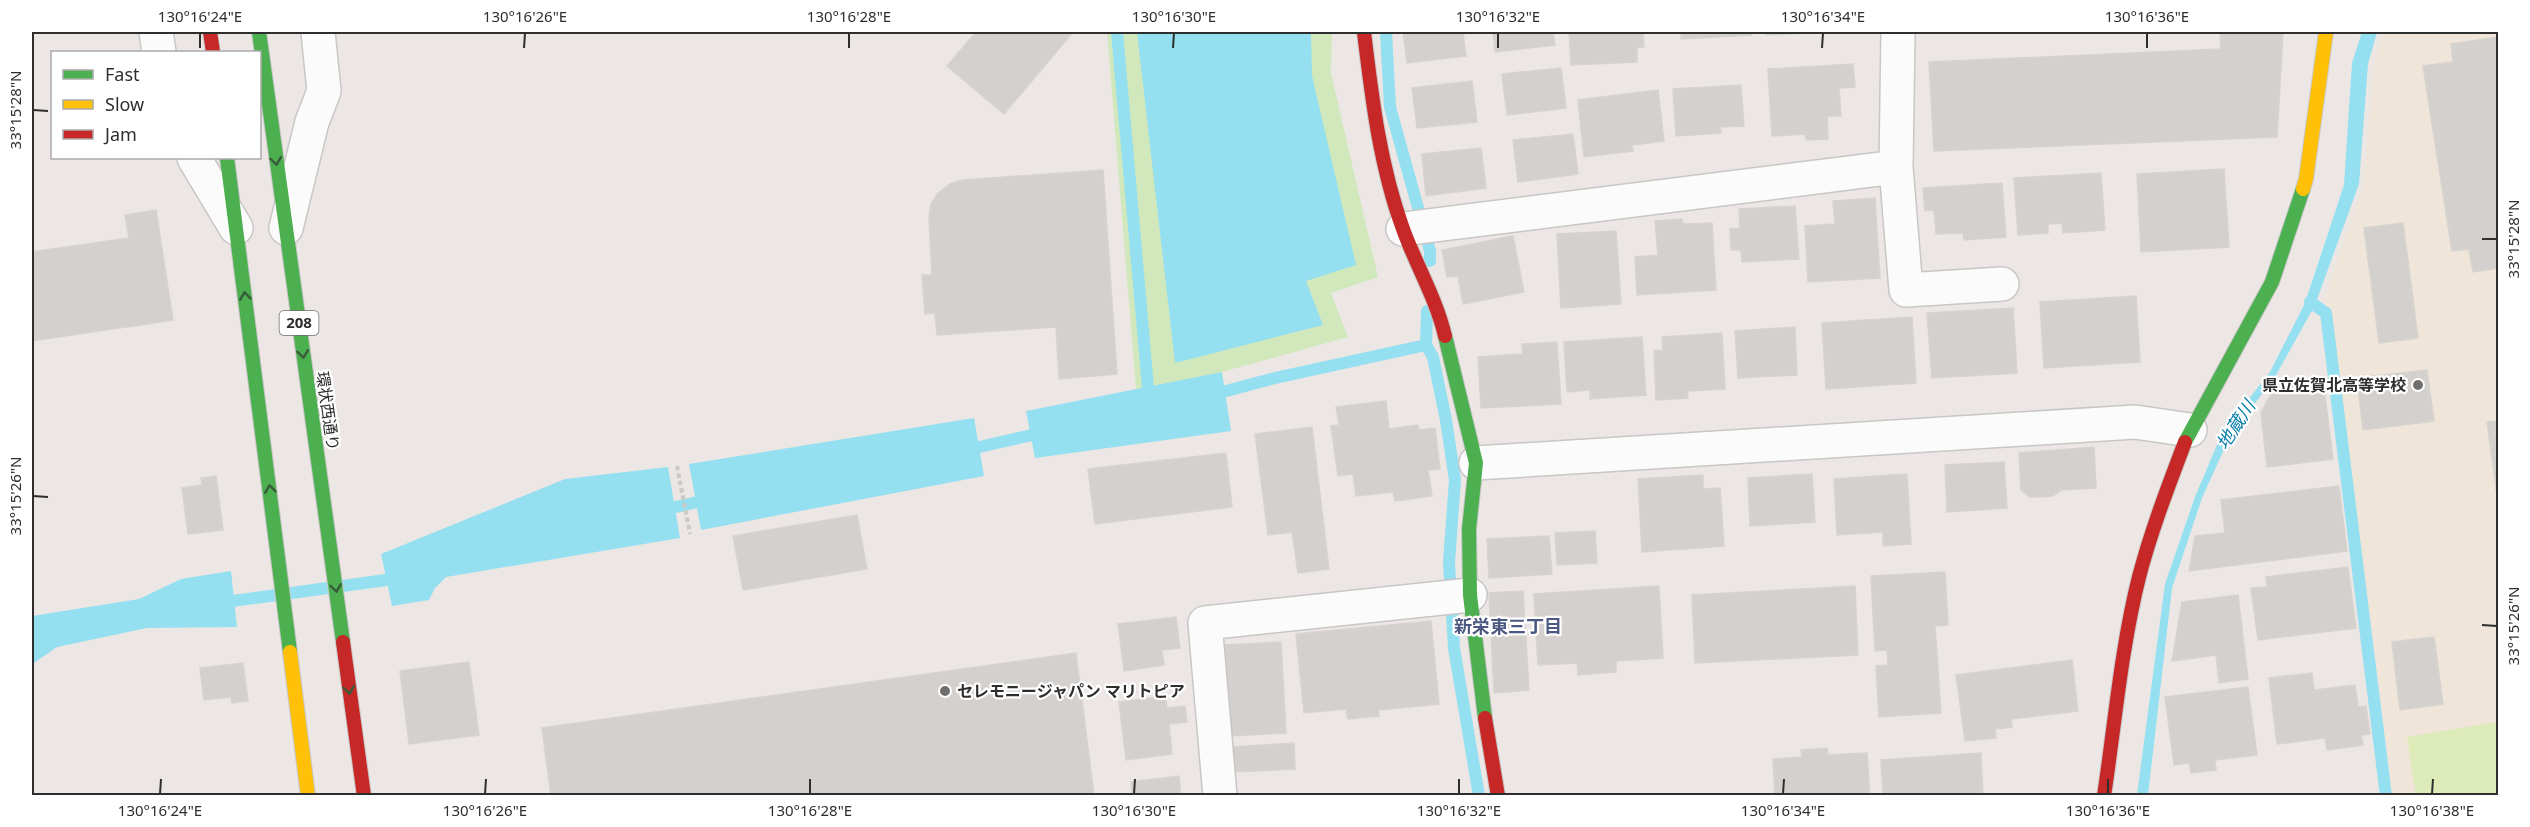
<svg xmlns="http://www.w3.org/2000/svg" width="2530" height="827" font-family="'Noto Sans','Noto Sans JP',sans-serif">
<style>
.education{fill:#efe5d8}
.green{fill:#d1e8bc}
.pitch{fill:#ddebb9}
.water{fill:#94dff0}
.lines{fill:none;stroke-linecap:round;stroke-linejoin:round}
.stream{stroke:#94dff0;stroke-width:12}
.building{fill:#d3d0cd;stroke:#d7d3d0;stroke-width:1.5}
.street-casing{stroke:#c8c6c6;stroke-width:36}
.fast-casing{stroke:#c8c6c6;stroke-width:16}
.slow-casing{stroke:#c8c6c6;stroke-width:16}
.jam-casing{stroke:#c8c6c6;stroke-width:16}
.path{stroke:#c9c9c8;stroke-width:4;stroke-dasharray:4.5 3;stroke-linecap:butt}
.street{stroke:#fcfbfb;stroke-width:33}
.fast{stroke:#4caf50;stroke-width:14}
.slow{stroke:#ffc107;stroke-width:14}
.jam{stroke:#c62828;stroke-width:14}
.oneway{stroke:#385b3a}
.ticks{fill:none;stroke:#2e2e2e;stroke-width:2}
.poi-dot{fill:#706f6e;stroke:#fff;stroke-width:2}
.labels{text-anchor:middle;stroke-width:4.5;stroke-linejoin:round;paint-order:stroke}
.shield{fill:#fff;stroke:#6d6d6d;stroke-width:1.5}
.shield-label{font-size:15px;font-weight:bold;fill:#2e2e2e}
.poi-label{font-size:16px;font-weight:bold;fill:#2e2e2e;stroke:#fff;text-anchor:end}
.street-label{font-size:16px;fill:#2e2e2e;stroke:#fff}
.water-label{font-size:18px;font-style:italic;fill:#077ea8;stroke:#fff}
.neighbourhood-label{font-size:18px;font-weight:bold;fill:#4b5982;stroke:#fff}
.neatline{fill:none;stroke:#2e2e2e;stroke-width:2}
.ticks-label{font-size:15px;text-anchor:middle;fill:#2e2e2e}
</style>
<rect width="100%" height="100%" fill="#ece7e4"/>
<path class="education" d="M2383,32H2498V795H2390L2325,296L2363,186L2374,67Z"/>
<path class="green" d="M1107,32H1332L1331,73L1378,277L1331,293L1348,337L1222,372L1136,390Z"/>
<path class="pitch" d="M2498,722V795H2416L2407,737Z"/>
<path class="water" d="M1137,32H1311L1312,76L1356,265L1306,281L1323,325L1175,363Z
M2362,32H2377L2368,64L2359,184L2315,305L2275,377L2230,436L2202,498L2172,588L2148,795H2137L2165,584L2195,497L2222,433L2270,372L2305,303L2344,185L2352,63Z
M1222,372L1231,431L1035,458L1026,411Z
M974,418L984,476L701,530L689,464Z
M668,467L680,538L446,577L435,588L429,600L392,606L381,554L565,479Z
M231,571L237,627L147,628L57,647L34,663L32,667V616L139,599L181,579Z"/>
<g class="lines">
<path class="stream" d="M1117,32L1148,388
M1386,32L1390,107L1430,251V261
M2310,302L2326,313L2386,796
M1427,311L1426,345L1433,357L1446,420L1455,480L1449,562L1454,648L1479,796
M1211,395L1271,379L1426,345
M962,451L1045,432
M659,511L710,499
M218,603L386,580L401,573"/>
</g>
<path class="building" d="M976,32H1073L1004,114L947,66Z
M1403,32H1463L1466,56L1407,63Z
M1493,32H1553L1555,45L1495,52Z
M1569,32H1643L1644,47H1637V62L1571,65Z
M1681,32H1752V35L1681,39Z
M1766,32H1824L1767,35Z
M2220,32H2283L2277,137L1934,151L1929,62L2221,49Z
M2498,37V268L2473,272L2469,249L2452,251L2423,66L2453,62L2451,44Z
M1853,64L1855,87L1839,88L1841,116H1827L1828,139L1806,140L1805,134L1772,136L1768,69Z
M1561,68L1566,108L1507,115L1502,74Z
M1472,81L1477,122L1417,128L1412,88Z
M1741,85L1744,126L1720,127L1721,133L1676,136L1673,89Z
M1658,90L1664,141L1632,145L1633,151L1584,157L1578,100Z
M1573,134L1578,174L1518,182L1513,140Z
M1481,148L1486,188L1426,196L1422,154Z
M2224,169L2229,247L2141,252L2137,174Z
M1103,170L1117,374L1059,379L1056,327L937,335L935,313L925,314L922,275H932L929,218L931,204L938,193L950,184L963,180Z
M2101,173L2105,230L2063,233L2062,223L2048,224V233L2018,235L2014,178Z
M2002,183L2006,237L1964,240L1963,233L1936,234L1934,210L1925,211L1923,188Z
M1875,198L1880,278L1808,282L1805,226L1835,224L1833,201Z
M1795,206L1799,259L1742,262L1741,250H1731L1730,229L1740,228L1739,209Z
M156,210L173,320L32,341V252L129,238L125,215Z
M1682,219L1683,224L1712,223L1716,290L1637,295L1635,257L1658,255L1655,221Z
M2403,223L2418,338L2379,343L2364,228Z
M1616,231L1621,304L1561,308L1557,234Z
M1513,236L1524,292L1463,304L1458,276L1447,277L1442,250Z
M2136,296L2140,362L2044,368L2040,302Z
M2013,308L2017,373L1932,378L1927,313Z
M1912,317L1916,383L1826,389L1822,323Z
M1795,327L1797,375L1738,378L1735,331Z
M1722,333L1725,389L1687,391L1688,398L1656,400L1654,351L1663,350L1662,337Z
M1642,337L1646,395L1590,399V390L1567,392L1564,342Z
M1557,342L1561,404L1481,408L1478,357L1523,354L1522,344Z
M2427,370L2434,421L2363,430L2357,378Z
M2323,380L2333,459L2267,467L2261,413L2275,386Z
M1386,401L1389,429L1418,425L1419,430L1435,428L1440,469L1428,470L1432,496L1395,501L1393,492L1356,496L1353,474L1338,476L1331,426L1339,425L1336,407Z
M2498,421V503L2487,422Z
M1312,427L1329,569L1298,573L1292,532L1268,535L1255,434Z
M2094,447L2096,488L2061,490L2053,496L2040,497H2030L2021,490L2019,453Z
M1226,453L1232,507L1095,524L1088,469Z
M2004,462L2007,508L1947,512L1945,465Z
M1812,474L1815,522L1750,526L1748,478Z
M1907,474L1911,544L1883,546V532L1837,535L1834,479Z
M1703,475V489L1720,488L1724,546L1642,552L1638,479Z
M216,476L223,530L188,534L182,488L202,485L201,478Z
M2339,486L2347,551L2189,571L2195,536L2225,533L2221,500Z
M857,515L867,569L743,590L733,536Z
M1595,531L1597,563L1557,565L1555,533Z
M1549,536L1552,574L1489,578L1487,539Z
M2348,567L2356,628L2258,640L2251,588L2267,587L2266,577Z
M1945,572L1948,625L1935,626L1941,713L1879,717L1876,666L1888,665L1887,650L1875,651L1871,576Z
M1659,586L1663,658L1616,661V672L1578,675L1577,663L1538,665L1534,594Z
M1855,586L1858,655L1695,663L1692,595Z
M1523,591L1529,690L1494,693L1489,593Z
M2238,595L2248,679L2219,683L2216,655L2172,661L2182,602Z
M1176,617L1180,648L1162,650L1164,665L1124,671L1118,624Z
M1431,621L1439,704L1378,710L1379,716L1348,719L1346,709L1304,713L1296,634Z
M2434,637L2443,704L2400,710L2392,642Z
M1281,642L1286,733L1229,736L1224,645Z
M1076,653L1094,796H551L542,728Z
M2072,660L2078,711L2011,719L2012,727L1995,729L1996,738L1965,741L1956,675Z
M469,662L479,735L409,744L400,671Z
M243,663L248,701L232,703L231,697L204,700L200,668Z
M2312,673L2314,690L2355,685L2358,707L2366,706L2370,734L2361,735L2363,745L2327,750L2325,738L2277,744L2269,678Z
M2248,687L2257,755L2215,760L2216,770L2191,773L2189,763L2174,765L2165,697Z
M1165,696L1167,708L1185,706L1187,722L1169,724L1172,754L1126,760L1119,702Z
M1294,743L1295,769L1234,772L1233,747Z
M1827,748L1828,755L1867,753L1870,796H1775L1773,759L1802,757L1801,750Z
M1981,753L1983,796H1883L1881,760Z
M1179,776L1181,796H1132L1131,782Z"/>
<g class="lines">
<g class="street-casing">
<path id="street" d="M156,32L159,52
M194,158L236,228
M1896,167L1906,290L2002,284
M286,228L312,122L324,91L318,32
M1403,229L1896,167L1898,32
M1476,463L2135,422L2190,430
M1220,796L1205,623L1470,595"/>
</g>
<g class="fast-casing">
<path id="fast" d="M259,32L343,642
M227,158L290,652
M1445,336L1476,463L1469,529L1470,595L1485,718
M2185,442L2272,282L2303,189"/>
</g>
<g class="slow-casing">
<path id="slow" d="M2303,189L2306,179L2326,32
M290,652L308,796"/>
</g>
<g class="jam-casing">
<path id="jam" d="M210,32L213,52
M1364,32C1372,99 1380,166 1403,229C1416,265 1436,298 1445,336
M343,642L364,796
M1485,718L1498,796
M2104,796C2115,723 2121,649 2139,577C2151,531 2168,487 2185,442"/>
</g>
<path class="path" d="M677,466L690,534"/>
<use href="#street" class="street"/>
<use href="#fast" class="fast"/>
<use href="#slow" class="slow"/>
<use href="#jam" class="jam"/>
</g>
<defs><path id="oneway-chevron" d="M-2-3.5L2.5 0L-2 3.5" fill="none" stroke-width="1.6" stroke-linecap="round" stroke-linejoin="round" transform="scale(1.5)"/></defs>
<g class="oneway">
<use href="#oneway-chevron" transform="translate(276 161) rotate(82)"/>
<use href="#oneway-chevron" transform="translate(245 296) rotate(-97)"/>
<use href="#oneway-chevron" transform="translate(303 354) rotate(82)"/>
<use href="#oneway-chevron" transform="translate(270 489) rotate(-97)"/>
<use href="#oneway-chevron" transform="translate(336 588) rotate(82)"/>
<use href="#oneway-chevron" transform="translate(349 690) rotate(82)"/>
</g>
<path class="ticks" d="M200,48V33M524,48L525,33M849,48V33M1173,48L1174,33M1498,48V33M1822,48L1823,33M2147,48V33M33,110L48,111M2482,239H2497M33,496L48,497M2482,625L2497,626M160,794L161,779M485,794L486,779M810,794V779M1134,794L1135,779M1459,794V779M1783,794L1784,779M2108,794V779M2432,794L2433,779"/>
<g class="poi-dot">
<circle cx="2418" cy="385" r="6"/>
<circle cx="945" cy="691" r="6"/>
</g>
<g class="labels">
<rect class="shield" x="279.5" y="311" width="39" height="24" rx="4.5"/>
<g class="shield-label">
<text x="299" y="328">208</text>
</g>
<g class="poi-label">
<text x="2406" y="391">県立佐賀北高等学校</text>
<text x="957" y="697" text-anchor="start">セレモニージャパン マリトピア</text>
</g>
<g class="street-label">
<text transform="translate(328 411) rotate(82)" y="6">環状西通り</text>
</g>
<g class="water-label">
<text transform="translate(2236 425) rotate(-57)" y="6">地蔵川</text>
</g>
<g class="neighbourhood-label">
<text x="1508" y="633">新栄東三丁目</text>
</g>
</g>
<rect width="2530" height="827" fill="none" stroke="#ffffff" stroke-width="66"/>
<rect x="51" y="51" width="210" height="108" fill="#ffffff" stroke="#ababab" stroke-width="1.5"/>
<rect x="63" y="70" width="30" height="9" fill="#4caf50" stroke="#ababab" stroke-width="1.5"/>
<text x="105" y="81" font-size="18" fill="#2e2e2e">Fast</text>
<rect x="63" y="100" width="30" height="9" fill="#ffc107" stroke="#ababab" stroke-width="1.5"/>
<text x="105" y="111" font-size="18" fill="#2e2e2e">Slow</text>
<rect x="63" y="130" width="30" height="9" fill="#c62828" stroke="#ababab" stroke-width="1.5"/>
<text x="105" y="141" font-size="18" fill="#2e2e2e">Jam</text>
<rect x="33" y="33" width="2464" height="761" class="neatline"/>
<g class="ticks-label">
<text x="200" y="22">130°16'24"E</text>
<text x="525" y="22">130°16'26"E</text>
<text x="849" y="22">130°16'28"E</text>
<text x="1174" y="22">130°16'30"E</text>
<text x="1498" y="22">130°16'32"E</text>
<text x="1823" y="22">130°16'34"E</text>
<text x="2147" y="22">130°16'36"E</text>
<text transform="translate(16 110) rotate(-90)" y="5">33°15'28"N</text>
<text transform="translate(2514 239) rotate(-90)" y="5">33°15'28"N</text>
<text transform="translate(16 496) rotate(-90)" y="5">33°15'26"N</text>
<text transform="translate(2514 626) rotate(-90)" y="5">33°15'26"N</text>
<text x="160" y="816">130°16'24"E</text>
<text x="485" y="816">130°16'26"E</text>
<text x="810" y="816">130°16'28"E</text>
<text x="1134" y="816">130°16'30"E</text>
<text x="1459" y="816">130°16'32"E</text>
<text x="1783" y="816">130°16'34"E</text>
<text x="2108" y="816">130°16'36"E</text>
<text x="2432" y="816">130°16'38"E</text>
</g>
</svg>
